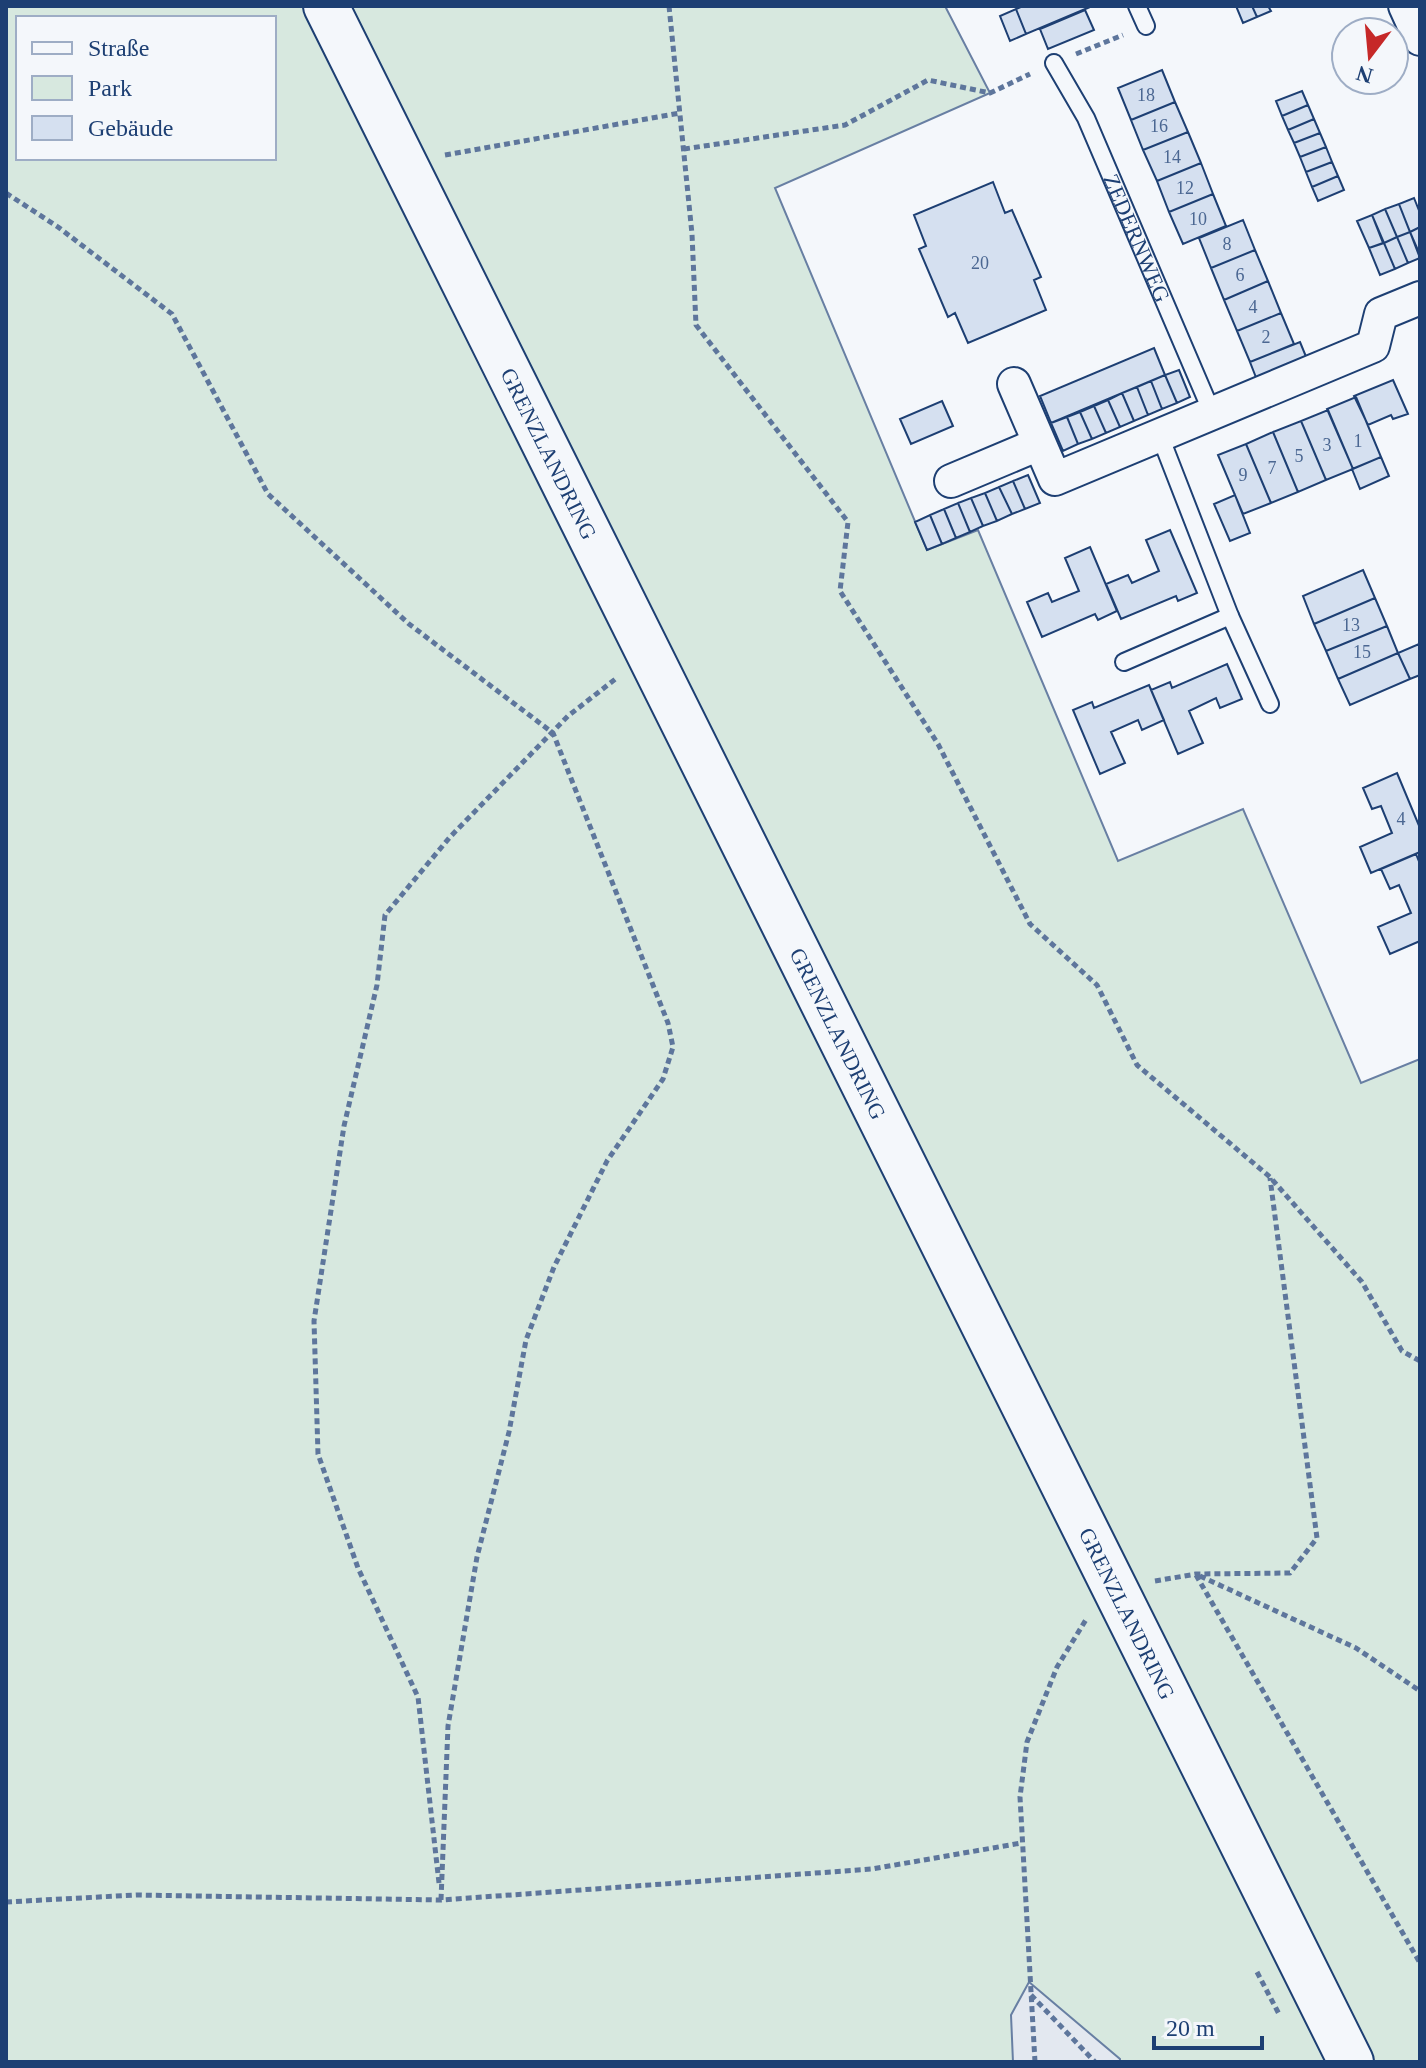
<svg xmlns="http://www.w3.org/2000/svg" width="1426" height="2068" font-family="Georgia,serif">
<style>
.green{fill:#d7e8df;stroke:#687fa3;stroke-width:2;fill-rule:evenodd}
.parking{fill:#e3e8f0;stroke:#687fa3;stroke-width:2}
.building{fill:#d5e0f0;stroke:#1d3f73;stroke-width:2}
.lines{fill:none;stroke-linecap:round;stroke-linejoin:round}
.lane-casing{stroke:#1d3f73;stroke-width:20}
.street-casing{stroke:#1d3f73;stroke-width:36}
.secondary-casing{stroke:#1d3f73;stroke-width:48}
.path{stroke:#5e769c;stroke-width:5;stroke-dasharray:6 4;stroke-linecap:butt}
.lane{stroke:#f4f7fb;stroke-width:16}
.street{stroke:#f4f7fb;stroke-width:32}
.secondary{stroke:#f4f7fb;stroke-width:44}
.labels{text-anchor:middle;stroke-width:6;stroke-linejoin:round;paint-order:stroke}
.number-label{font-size:18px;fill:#4b6792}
.street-label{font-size:22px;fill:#1d3f73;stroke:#f4f7fb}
</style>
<rect width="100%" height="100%" fill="#f4f7fb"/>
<path class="green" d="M6,6H945L990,93L775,188L927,550L978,530L1118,861L1243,809L1361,1083L1420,1059V2062H6ZM18,18H274V158H18Z"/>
<path class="parking" d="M1029,1982L1120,2059V2062H1013L1011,2015Z"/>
<path class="building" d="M1023,6H1090V7L1026,34L1016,9Z
M1236,6H1252L1257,17L1243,23Z
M1252,6H1268L1271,11L1257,17Z
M1016,9L1026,34L1010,41L1000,16Z
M1085,10L1094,30L1048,49L1040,29Z
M1162,70L1175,102L1131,120L1118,88Z
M1302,91L1308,105L1282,116L1276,101Z
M1175,102L1188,132L1143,150L1131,120Z
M1308,105L1314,119L1288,130L1282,116Z
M1314,119L1320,133L1294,143L1288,130Z
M1188,132L1201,163L1157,181L1143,150Z
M1320,133L1326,147L1300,157L1294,143Z
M1326,147L1332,162L1306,172L1300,157Z
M1332,162L1338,176L1312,187L1306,172Z
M1201,163L1213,194L1169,212L1157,181Z
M1338,176L1344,190L1318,201L1312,187Z
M993,182L1005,213L1012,210L1041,277L1034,280L1046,310L968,343L955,313L948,317L919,249L926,246L914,215Z
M1213,194L1226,226L1183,244L1169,212Z
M1414,198L1420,213V227L1410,232L1399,204Z
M1399,204L1410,232L1397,237L1385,209Z
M1385,209L1397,237L1384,243L1372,215Z
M1372,215L1383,243L1369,248L1357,221Z
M1243,220L1255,250L1211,268L1199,238Z
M1420,227V255L1410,232Z
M1410,232L1420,258L1408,263L1397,237Z
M1397,237L1408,263L1395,269L1384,243Z
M1384,243L1395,269L1380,275L1369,248Z
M1255,250L1268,281L1224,300L1211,268Z
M1268,281L1281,313L1237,331L1224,300Z
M1281,313L1294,344L1250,362L1237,331Z
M1300,342L1307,359L1257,380L1250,362Z
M1154,348L1165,375L1051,423L1040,396Z
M1179,370L1190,397L1177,403L1165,375Z
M1165,375L1177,403L1162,409L1151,381Z
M1393,380L1408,414L1393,419L1391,415L1368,425L1354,396Z
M1151,381L1162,409L1148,415L1137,387Z
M1137,387L1148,415L1134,421L1122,393Z
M1122,393L1134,421L1120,427L1108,400Z
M1356,397L1381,457L1353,469L1327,409Z
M1108,400L1120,427L1106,433L1094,406Z
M942,401L953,426L911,444L900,419Z
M1094,406L1106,433L1092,439L1080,412Z
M1328,410L1353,469L1326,480L1301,421Z
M1080,412L1092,439L1078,444L1067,417Z
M1067,417L1078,444L1063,451L1051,423Z
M1301,421L1326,480L1298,492L1273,432Z
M1273,432L1298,492L1271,503L1246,444Z
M1246,444L1271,503L1243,514L1218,455Z
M1381,457L1389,476L1360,489L1352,469Z
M1028,475L1040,503L1025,509L1013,481Z
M1013,481L1025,509L1012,514L999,487Z
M999,487L1012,514L997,521L985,493Z
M985,493L997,521L983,526L971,498Z
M1235,495L1250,533L1230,541L1214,504Z
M971,498L983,526L970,532L958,503Z
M958,503L970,532L956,538L944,509Z
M944,509L956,538L942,544L930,515Z
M930,515L942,544L927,550L915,522Z
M1170,530L1197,593L1178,601L1176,596L1121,619L1106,584L1128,575L1132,583L1159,571L1146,540Z
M1090,547L1117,611L1098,620L1095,614L1042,637L1027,602L1048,593L1052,602L1079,591L1065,558Z
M1363,570L1375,598L1314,624L1303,596Z
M1375,598L1387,626L1326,651L1314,624Z
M1387,626L1398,653L1338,679L1326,651Z
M1419,644L1420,675L1410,679L1398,653Z
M1398,653L1410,679L1350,705L1338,679Z
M1227,664L1242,699L1220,708L1216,698L1189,711L1203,743L1178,754L1151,690L1170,682L1172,688Z
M1149,685L1164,720L1142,730L1138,720L1111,732L1125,763L1100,774L1073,710L1092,702L1094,708Z
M1397,773L1420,828V852L1371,873L1360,847L1392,833L1381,806L1372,809L1363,788Z
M1416,854L1420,864V941L1390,954L1378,927L1411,913L1399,885L1390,889L1381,869Z"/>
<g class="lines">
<g class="lane-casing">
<g id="lane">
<path d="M1137,6L1146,26"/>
<path id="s1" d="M1054,63L1086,118L1213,415"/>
<path d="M1160,436L1230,616L1270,704"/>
<path d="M1124,662L1230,616"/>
</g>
</g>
<g class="street-casing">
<path id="street" d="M1405,6L1420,39
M1014,384L1055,479L1373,346L1381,314L1420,298
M951,481L1039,444"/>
</g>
<g class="secondary-casing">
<g id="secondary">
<path id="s2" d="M326,6L1351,2062"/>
</g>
</g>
<path class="path" d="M669,6L692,234L696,325L848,522L840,591L938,744L1030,924L1097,985L1137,1065L1270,1177L1362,1282L1402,1351L1420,1361
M1076,54L1123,35
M684,149L845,125L928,80L990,93L1030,74
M445,155L680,113
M6,193L58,227L172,314L268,494L409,624L553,733L668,1023L673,1047L663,1079L607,1161L554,1267L526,1340L509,1432L477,1557L448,1726L441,1900
M1196,1575L1420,1963
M1200,1576L1356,1648L1420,1691
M1155,1581L1196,1574L1290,1573L1317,1538L1270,1178
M439,1883L418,1697L358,1568L318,1454L314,1321L344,1126L377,985L385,915L450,837L568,716L618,677
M6,1902L136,1895L441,1900L872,1869L1021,1843
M1257,1972L1280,2016
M1031,1995L1095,2062
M1035,2062L1020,1797L1027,1742L1057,1667L1087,1618"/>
<use href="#lane" class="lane"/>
<use href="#street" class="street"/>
<use href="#secondary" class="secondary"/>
</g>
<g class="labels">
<g class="number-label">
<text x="1146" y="101">18</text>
<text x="1159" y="132">16</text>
<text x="1172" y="163">14</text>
<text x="1185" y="194">12</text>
<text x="1198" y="225">10</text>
<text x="1227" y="250">8</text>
<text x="980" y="269">20</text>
<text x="1240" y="281">6</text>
<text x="1253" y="313">4</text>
<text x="1266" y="343">2</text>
<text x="1358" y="447">1</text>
<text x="1327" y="451">3</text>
<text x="1299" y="462">5</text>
<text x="1272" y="474">7</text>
<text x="1243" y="481">9</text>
<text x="1351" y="631">13</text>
<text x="1362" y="658">15</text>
<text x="1401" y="825">4</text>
</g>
<g class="street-label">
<text dy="8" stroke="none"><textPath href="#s1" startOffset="194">ZEDERNWEG</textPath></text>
<text dy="8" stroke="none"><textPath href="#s2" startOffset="500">GRENZLANDRING</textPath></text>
<text dy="8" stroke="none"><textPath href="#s2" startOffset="1148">GRENZLANDRING</textPath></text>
<text dy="8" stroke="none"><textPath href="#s2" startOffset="1796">GRENZLANDRING</textPath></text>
</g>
</g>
<rect width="1426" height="2068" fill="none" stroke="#1d3f73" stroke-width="16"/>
<rect x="16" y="16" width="260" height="144" fill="#f4f7fb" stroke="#9eadc5" stroke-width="2"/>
<rect x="32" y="42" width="40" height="12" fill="#f4f7fb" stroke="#9eadc5" stroke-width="2"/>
<text x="88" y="56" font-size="24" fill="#1d3f73">Straße</text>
<rect x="32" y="76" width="40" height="24" fill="#d7e8df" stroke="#9eadc5" stroke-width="2"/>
<text x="88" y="96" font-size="24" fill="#1d3f73">Park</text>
<rect x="32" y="116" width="40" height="24" fill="#d5e0f0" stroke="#9eadc5" stroke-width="2"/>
<text x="88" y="136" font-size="24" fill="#1d3f73">Gebäude</text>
<g transform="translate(1370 56) rotate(196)"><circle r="38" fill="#f4f7fb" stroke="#9eadc5" stroke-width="2"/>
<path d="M0-6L14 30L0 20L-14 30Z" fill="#c62828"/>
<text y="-12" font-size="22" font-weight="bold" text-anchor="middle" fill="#1d3f73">N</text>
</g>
<path d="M1154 2036v12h108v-12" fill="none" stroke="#1d3f73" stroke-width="4"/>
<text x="1166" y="2036" font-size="24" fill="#1d3f73" stroke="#f4f7fb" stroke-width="6" paint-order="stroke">20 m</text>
</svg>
